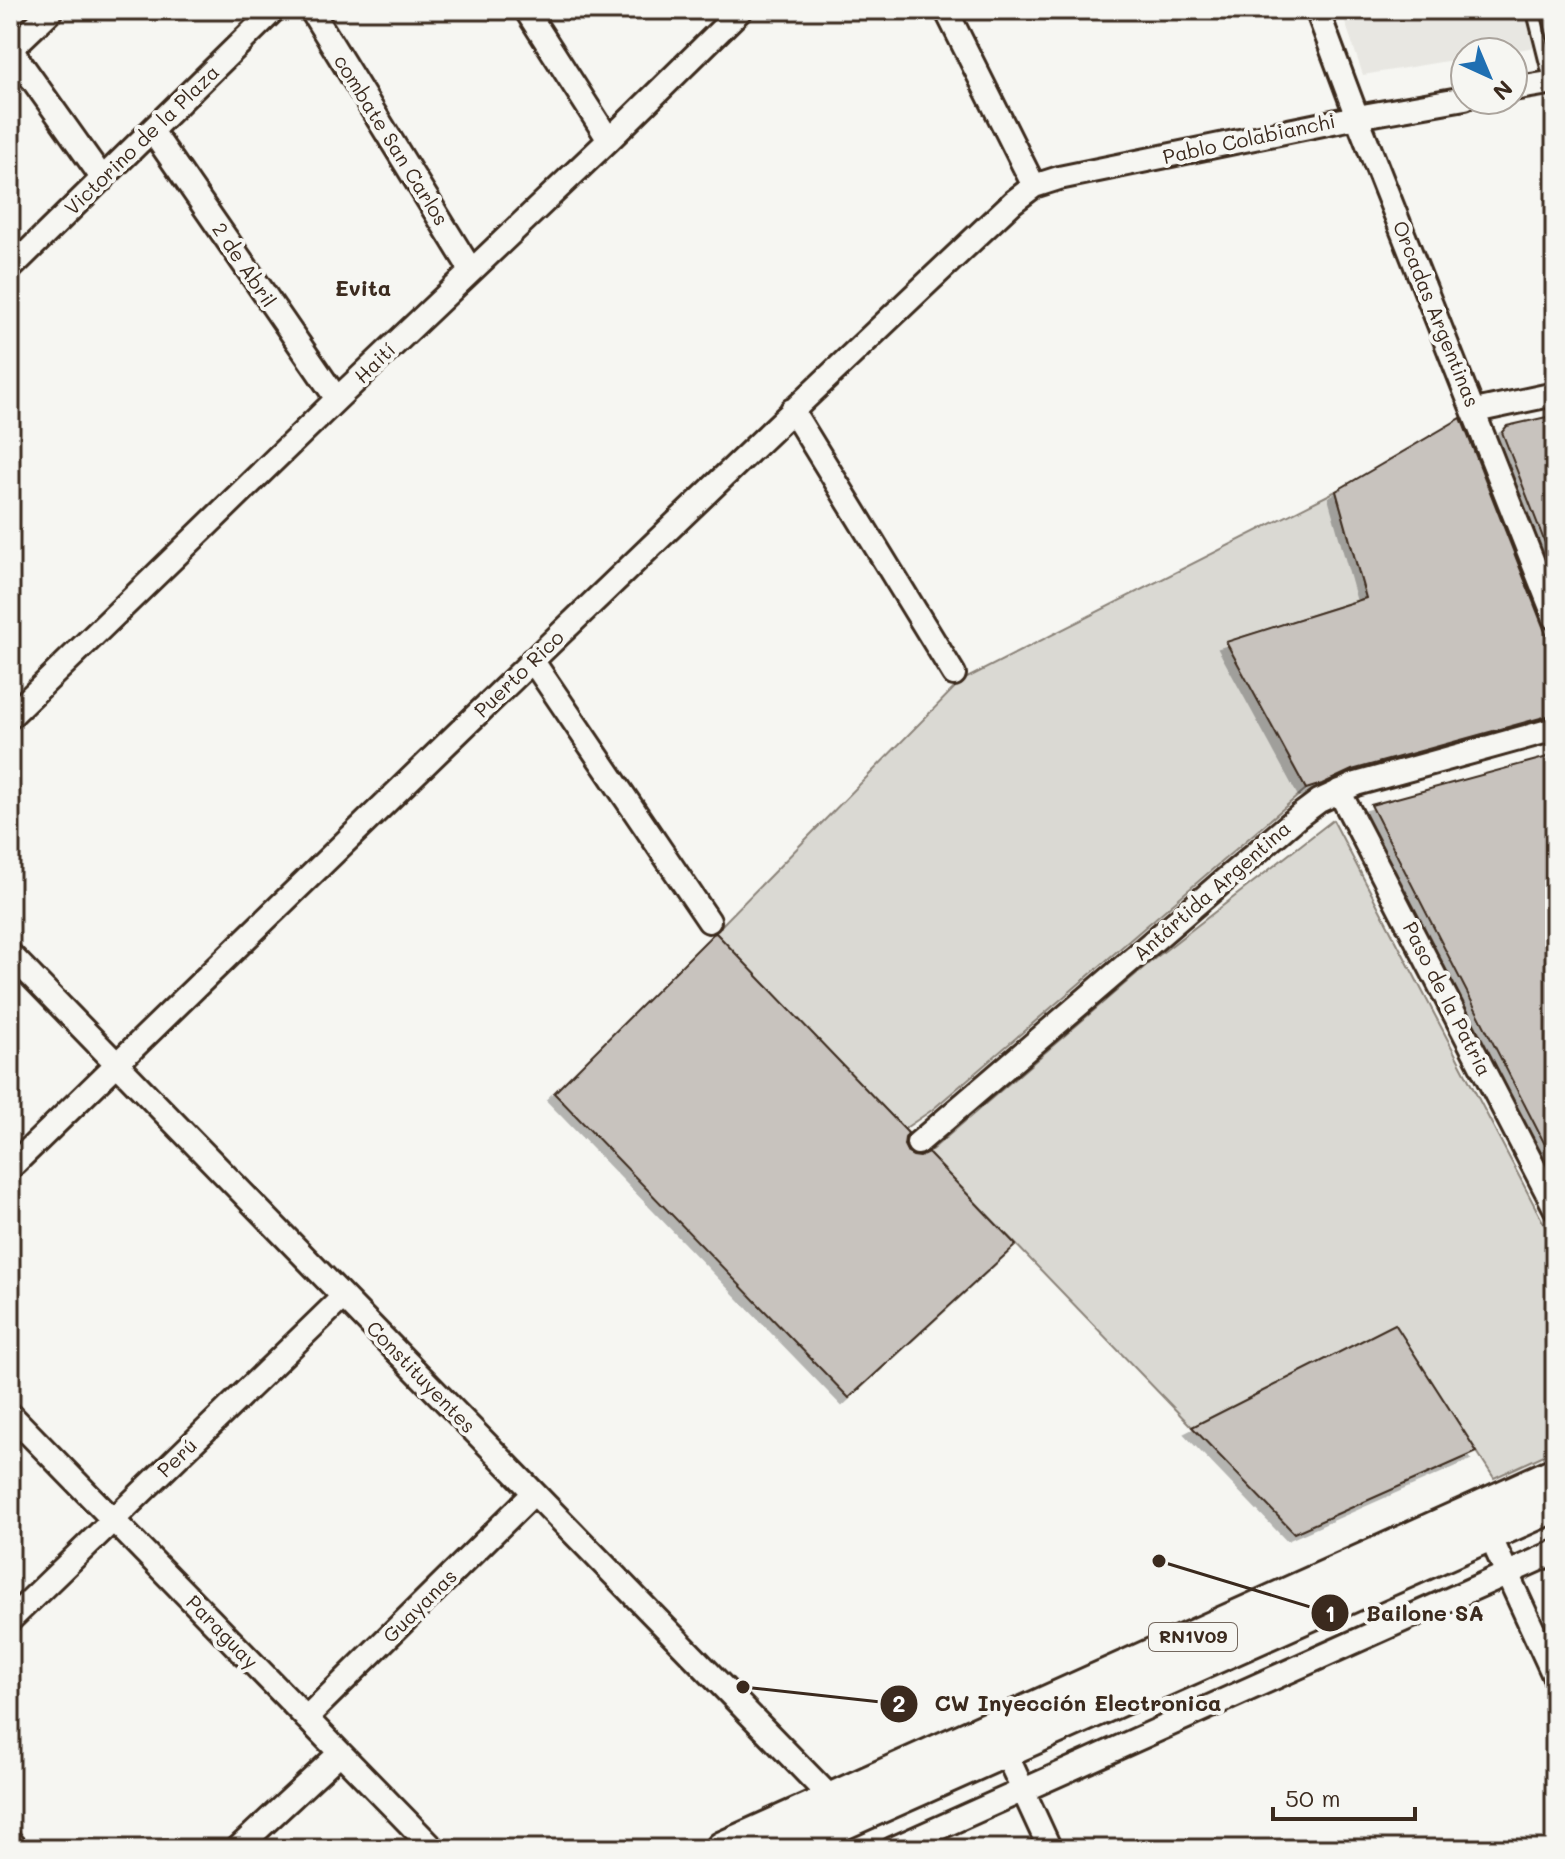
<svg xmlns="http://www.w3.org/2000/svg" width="1565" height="1859" font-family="Mali,sans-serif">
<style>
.built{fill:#e8e7e2}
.green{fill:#dad9d3;stroke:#8a8278;stroke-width:2}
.building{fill:#c8c3be;stroke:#3b2a1e;stroke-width:2;filter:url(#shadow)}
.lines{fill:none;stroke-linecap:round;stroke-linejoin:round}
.service-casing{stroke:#3b2a1e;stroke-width:17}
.minor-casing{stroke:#3b2a1e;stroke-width:28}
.primary-casing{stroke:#3b2a1e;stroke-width:40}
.service{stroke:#f6f6f2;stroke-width:11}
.minor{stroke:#f6f6f2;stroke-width:22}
.primary{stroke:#f6f6f2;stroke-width:34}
.labels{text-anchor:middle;stroke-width:8;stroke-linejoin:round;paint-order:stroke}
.shield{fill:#f6f6f2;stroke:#73675e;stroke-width:2}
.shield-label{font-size:18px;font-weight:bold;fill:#3b2a1e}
.street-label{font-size:20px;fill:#3b2a1e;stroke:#f6f6f2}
.neighbourhood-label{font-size:22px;font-weight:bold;fill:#3b2a1e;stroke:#f6f6f2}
.leader{fill:none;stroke:#3b2a1e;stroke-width:3}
.callout-dot{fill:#3b2a1e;stroke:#f6f6f2;stroke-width:3}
.mark-label{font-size:24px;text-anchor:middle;font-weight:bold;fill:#fff}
.callout-label{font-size:22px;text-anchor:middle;font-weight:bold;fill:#3b2a1e;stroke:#f6f6f2;stroke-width:8;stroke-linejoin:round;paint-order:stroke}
</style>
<defs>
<filter id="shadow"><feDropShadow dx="-7" dy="7" stdDeviation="0" flood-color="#0004"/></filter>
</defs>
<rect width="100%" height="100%" fill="#f6f6f2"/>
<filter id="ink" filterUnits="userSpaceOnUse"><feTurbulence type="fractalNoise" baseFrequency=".0125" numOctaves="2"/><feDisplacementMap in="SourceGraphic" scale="16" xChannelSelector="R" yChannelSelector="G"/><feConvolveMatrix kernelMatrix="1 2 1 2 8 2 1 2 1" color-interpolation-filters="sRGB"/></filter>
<g filter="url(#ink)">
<path class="built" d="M1341,10H1555V44L1504,52H1465V58L1363,75Z"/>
<path class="green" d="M1336,491L1366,598L1227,642L1306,789L932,1110L904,1129L715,932L961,681Z
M1333,820L1555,1245V1450L1494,1478L1395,1324L1192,1427L928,1153L1149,963Z"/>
<path class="building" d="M1555,415V566H1554L1502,432L1507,426Z
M1461,418L1555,657V714L1352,770L1322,784L1306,789L1226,642L1366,598L1336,491Z
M1555,755V1164L1371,805Z
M716,933L908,1133L905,1138L904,1145L908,1153L913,1156L920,1157L928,1153L1016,1245L849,1398L554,1093L713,934Z
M1395,1324L1477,1452L1294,1533L1192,1427Z"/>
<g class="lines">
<g class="service-casing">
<path id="service" d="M1533,10L1551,82"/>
</g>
<g class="minor-casing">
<path id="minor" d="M311,10L471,270
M526,10L609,140
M946,10L1034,186
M1317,10L1357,117L1555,618
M10,48L103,179
M10,50L52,10
M1513,89L1555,82
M152,131L337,399
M10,269L274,10
M792,410L954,674
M1475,411L1555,394
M532,660L709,921
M10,717L337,399L609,140L741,10
M1339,791L1555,1208
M10,954L832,1799
M918,1143L1299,816L1319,801L1356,784L1555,729
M10,1168C343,844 675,520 1013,202L1034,186L1059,178L1357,117L1465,98
M10,1414L434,1849
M1489,1534L1555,1678
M10,1620L343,1297
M306,1718L534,1493
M1004,1749L1050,1849
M10,1841L17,1849
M237,1849L340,1753
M892,1849L1555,1552"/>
</g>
<g class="primary-casing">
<path id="primary" d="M723,1849L1555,1475
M782,1849L1555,1504"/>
</g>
<use href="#service" class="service"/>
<use href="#minor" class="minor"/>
<use href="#primary" class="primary"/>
</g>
</g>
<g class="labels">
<rect class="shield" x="1149" y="1623" width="88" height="28" rx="6"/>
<g class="shield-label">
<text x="1193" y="1643">RN1V09</text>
</g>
<g class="street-label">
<text transform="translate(1249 139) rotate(-12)" y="7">Pablo Colabianchi</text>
<text transform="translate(142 140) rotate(-44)" y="7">Victorino de la Plaza</text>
<text transform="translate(391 140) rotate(58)" y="7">combate San Carlos</text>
<text transform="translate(244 265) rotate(56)" y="7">2 de Abril</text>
<text transform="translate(1436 314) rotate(68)" y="7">Orcadas Argentinas</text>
<text transform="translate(375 363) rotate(-44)" y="7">Haití</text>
<text transform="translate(519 674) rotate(-44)" y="7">Puerto Rico</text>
<text transform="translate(1212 891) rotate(-41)" y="7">Antártida Argentina</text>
<text transform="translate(1447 999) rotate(63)" y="7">Paso de la Patria</text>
<text transform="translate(421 1377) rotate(46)" y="7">Constituyentes</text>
<text transform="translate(177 1458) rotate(-44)" y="7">Perú</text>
<text transform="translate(420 1606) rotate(-45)" y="7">Guayanas</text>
<text transform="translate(222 1632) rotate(46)" y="7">Paraguay</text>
</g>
<g class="neighbourhood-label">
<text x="363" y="296">Evita</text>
</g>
</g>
<path class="leader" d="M1159 1561L1330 1613M743 1687L899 1704"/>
<g class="callout-dot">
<circle cx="1159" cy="1561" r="8"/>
<circle cx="743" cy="1687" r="8"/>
<circle cx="1330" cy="1613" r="20"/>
<circle cx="899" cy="1704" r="20"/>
</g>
<g class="mark-label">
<text x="1330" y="1622">1</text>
<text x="899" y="1712">2</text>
</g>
<g class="callout-label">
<text x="1425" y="1621">Bailone SA</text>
<text x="1078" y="1711">CW Inyección Electronica</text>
</g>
<rect width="1565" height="1859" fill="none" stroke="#f6f6f2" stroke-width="40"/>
<rect x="20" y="20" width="1525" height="1819" fill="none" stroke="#3b2a1e" stroke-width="3" filter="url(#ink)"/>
<g transform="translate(1489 76) rotate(136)"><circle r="38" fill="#f6f6f2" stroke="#aba49d" stroke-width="2"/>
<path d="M0-6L14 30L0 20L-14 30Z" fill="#1f6fb2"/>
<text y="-12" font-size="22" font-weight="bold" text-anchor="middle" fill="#3b2a1e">N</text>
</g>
<path d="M1273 1807v12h142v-12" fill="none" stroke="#3b2a1e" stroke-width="4"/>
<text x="1285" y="1807" font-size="24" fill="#3b2a1e" stroke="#f6f6f2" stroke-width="6" paint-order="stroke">50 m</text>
</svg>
